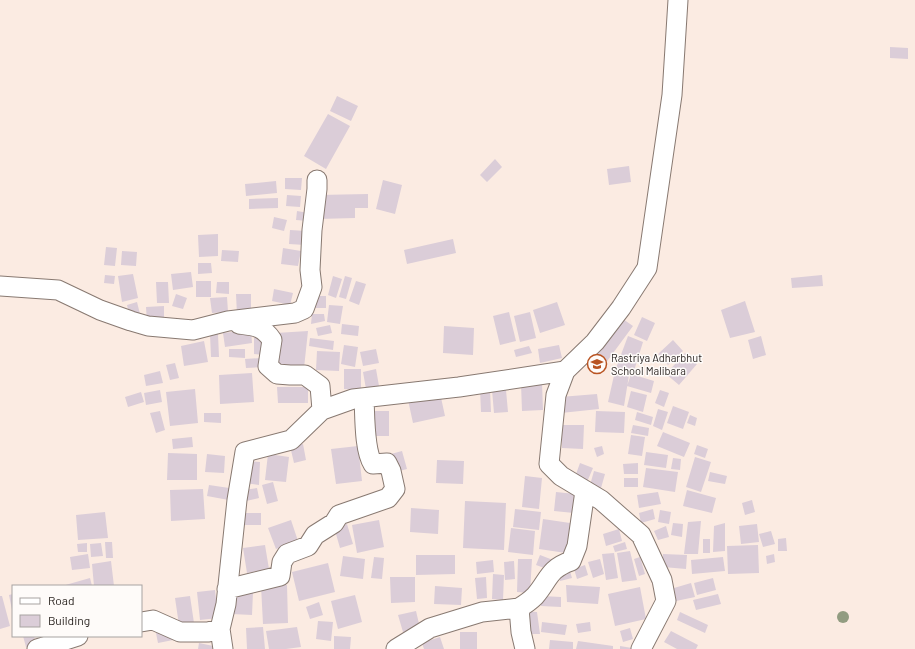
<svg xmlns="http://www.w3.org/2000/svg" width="915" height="649" font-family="Barlow,sans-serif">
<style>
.building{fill:#dbcdd8}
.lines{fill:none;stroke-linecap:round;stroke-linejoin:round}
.minor-casing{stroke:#887971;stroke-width:21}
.minor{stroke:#fff;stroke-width:19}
.tree{fill:#929c81}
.labels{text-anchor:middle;stroke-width:3;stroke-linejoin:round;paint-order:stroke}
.poi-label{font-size:11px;fill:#251f1c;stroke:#fefbf9;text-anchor:start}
</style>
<rect width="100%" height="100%" fill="#fbebe2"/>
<path class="building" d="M890,47L908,48V59L890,58Z
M337,96L358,106L351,121L330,111Z
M328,114L350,126L326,169L304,156Z
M495,159L502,167L487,182L480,175Z
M629,166L631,182L609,185L607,169Z
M285,178H302L301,190L285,189Z
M383,180L402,185L395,214L376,209Z
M276,181L277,193L246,196L245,184Z
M368,194V208H355V218L318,219V195Z
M287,195L301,196L300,207L286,206Z
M278,198V208L249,209V199Z
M297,211L309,213L308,221L296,220Z
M274,217L287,220L284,231L272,228Z
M290,230L306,231L305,245L289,244Z
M218,234V256L199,257L198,235Z
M453,239L456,253L407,264L404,250Z
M106,247L117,248L115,266L104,265Z
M283,248L301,251L298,266L281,264Z
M222,250L239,251L238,262L221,261Z
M122,251L137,252L136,266L121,265Z
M198,263H211L212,273L198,274Z
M191,272L193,287L173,290L171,274Z
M133,274L138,298L122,302L118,276Z
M105,275L115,276L114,284L104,283Z
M822,275L823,286L792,288L791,278Z
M333,276L342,279L336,298L328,295Z
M345,276L352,278L346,299L339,297Z
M196,281H211V297H196Z
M356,281L366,284L359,305L349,301Z
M156,282H168L169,303H157Z
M217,282H229V294L216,293Z
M274,289L293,293L290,305L272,301Z
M176,294L187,298L183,309L172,306Z
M236,294H251V315H237Z
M309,296H326V308H310Z
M227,297L228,312L212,313L210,298Z
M745,301L755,332L730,338L721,310Z
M137,302L140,314L130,317L127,305Z
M557,302L565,325L540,333L533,310Z
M329,305L343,306L340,324L327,322Z
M164,306V321L147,322L146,307Z
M509,312L516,341L500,345L493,316Z
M530,312L536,338L520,342L514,316Z
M312,314H324L325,321L311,324Z
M620,317L633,326L605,364L592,354Z
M642,317L655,323L647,341L634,335Z
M342,324L359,326L358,336L341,334Z
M330,325L332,333L318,336L316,328Z
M444,326L474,328L473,355L443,353Z
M251,330L252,343L225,347L223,333Z
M308,331L304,368L270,365L276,333Z
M210,334H218L219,357H211Z
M628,336L643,342L633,374L616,368Z
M761,336L766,355L753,359L748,340Z
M254,338H264V355L254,354Z
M310,338L334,341L333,350L309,346Z
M673,340L683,351L668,365L658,354Z
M204,341L208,362L184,366L181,346Z
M344,345L358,347L355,367L341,364Z
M559,345L562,358L540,363L538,349Z
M529,346L532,353L516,357L514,350Z
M229,349H245V358L229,357Z
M376,349L379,363L363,366L360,352Z
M317,351L340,352L339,371L316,370Z
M685,353L697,364L679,385L666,374Z
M262,358L263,367L246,368L245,359Z
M175,363L179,378L170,380L166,365Z
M344,369H361V390L344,389Z
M376,369L379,386L366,389L363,372Z
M160,371L163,383L146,386L144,375Z
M615,371L629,375L624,406L608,402Z
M252,373L254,402L220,404L219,375Z
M631,374L654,381L651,393L627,386Z
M542,383L543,410L522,411L521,384Z
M277,387H308V403H278Z
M195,389L198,423L170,426L166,392Z
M480,389H490L491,412H481Z
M160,390L162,402L146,405L144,393Z
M492,390H506L508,412L494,413Z
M660,390L669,393L664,407L655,403Z
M631,391L647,395L643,412L627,407Z
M141,392L144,402L128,407L125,397Z
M440,393L445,416L413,423L408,400Z
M597,394L599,409L561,413L560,397Z
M673,406L689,412L683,429L667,423Z
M658,409L668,412L662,430L653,426Z
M160,411L165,430L156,433L150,413Z
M371,411H389V436H371Z
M596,411L625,412L624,433L595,432Z
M637,412L653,417L651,425L635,420Z
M204,413H221V423L204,422Z
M690,415L697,418L695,426L687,423Z
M562,425H584L583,449L562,448Z
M633,425L649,428L648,436L631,433Z
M663,432L690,443L684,457L657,446Z
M631,435L645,437L642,456L628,454Z
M192,437L193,447L173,449L172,439Z
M303,444L306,460L294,463L290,446Z
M697,445L708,449L705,458L694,454Z
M358,446L362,481L336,484L331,449Z
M602,446L604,454L597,457L594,448Z
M402,451L407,469L395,472L391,454Z
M646,452L668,455L666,468L644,465Z
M168,453L197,454V480H167Z
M207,454L225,456L224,473L205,472Z
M268,454L289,457L286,482L265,480Z
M695,457L711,462L701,492L686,487Z
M673,458L681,459L680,470L671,469Z
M437,460L464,461L463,484L436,483Z
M246,461L260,462L259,485L244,483Z
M580,463L593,468L587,482L575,477Z
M638,463V474H624L623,464Z
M646,468L678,472L675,492L643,487Z
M594,471L605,474L601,488L590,485Z
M710,472L727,476L725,484L708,481Z
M525,476L542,478L539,509L522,507Z
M624,478H638V487H624Z
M273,482L278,501L267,504L262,485Z
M209,485L236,489L234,501L207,496Z
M257,488L259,498L246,501L244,490Z
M203,489L205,519L171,521L170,490Z
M687,490L716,498L712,513L683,506Z
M556,492L575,494L574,513L554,511Z
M658,492L661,504L639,508L637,495Z
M752,500L755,512L745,515L742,503Z
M465,501L506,503L504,550L463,548Z
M411,508L439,510L438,534L410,532Z
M515,509L541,512L539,530L513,527Z
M653,509L655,519L641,523L639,513Z
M660,510L671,512L669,524L658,522Z
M105,512L108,538L78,540L76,515Z
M241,513H261V525H242Z
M543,519L570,523L566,553L539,549Z
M291,520L298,541L276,549L268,528Z
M379,520L384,547L357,553L352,525Z
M701,521L698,554H684L688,522Z
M673,523L683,524L682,537L671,535Z
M725,523V551L713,552L714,526Z
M347,524L353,544L340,548L334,527Z
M757,524L759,542L741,544L739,526Z
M666,526L669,537L658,540L654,531Z
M511,528L535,531L533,555L508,552Z
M619,529L622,541L606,546L603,534Z
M771,531L775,544L763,547L759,534Z
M786,538L787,551H778V539Z
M703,539H710V553H703Z
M105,542H112L113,558H106Z
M625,542L627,549L615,552L613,546Z
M87,543V552H78L77,544Z
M101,543L103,556L91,557L90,544Z
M265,545L269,569L247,573L243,548Z
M758,545L759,573L728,574L727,546Z
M630,551L637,580L622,582L617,553Z
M614,553L618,578L606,580L602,554Z
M88,554L90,568L72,570L70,557Z
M663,554L687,555L686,569L663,567Z
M774,554L775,562L767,564L766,556Z
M416,555H455V574L416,575Z
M540,555L553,560L550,570L536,565Z
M343,556L365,559L363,579L340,576Z
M374,557L384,558L382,579L371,578Z
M640,557L645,574L639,576L634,559Z
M723,557L725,571L692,574L691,560Z
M518,559H532L530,593L517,592Z
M600,559L604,574L593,578L588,562Z
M493,560L494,572L477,574L476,562Z
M111,561L114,586H94L92,564Z
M514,561L515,579L505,580L504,562Z
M328,563L335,592L299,601L292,572Z
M585,565L588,575L577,579L574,569Z
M569,568L572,578L560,581L558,571Z
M493,574L504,575L503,600L492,599Z
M390,577H415V602L391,603Z
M486,577L487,598L477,599L475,578Z
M90,578L92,586H62Z
M713,578L716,590L697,595L694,583Z
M691,583L695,597L676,601L674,588Z
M287,585L288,623L263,624L261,586Z
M566,585L600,587L598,604L567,602Z
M435,586L462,588L461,605L434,604Z
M640,587L646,619L615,626L608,594Z
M215,590L218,618L200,620L197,592Z
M233,591L253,592L252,615L232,614Z
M13,594V610H12L9,595Z
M718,594L721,604L696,610L693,600Z
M355,595L362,622L338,629L331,601Z
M0,596H2L10,626L0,629Z
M190,596L194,623L179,625L175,598Z
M541,596L561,597V607L541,606Z
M319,602L323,615L310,619L306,607Z
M416,611L420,628L403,632L398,615Z
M525,611L537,612L540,634H527Z
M680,612L708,625L705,633L677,620Z
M318,621L333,622L331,641L316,639Z
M542,622L567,625L565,635L541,632Z
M590,622L591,631L578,633L576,624Z
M263,627L265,649H247L246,628Z
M297,627L301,647L286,649H269L266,631Z
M630,628L633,639L623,642L620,631Z
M171,630L173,640L158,643L156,633Z
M671,631L698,645L696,649H677L664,642Z
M460,632H477V649H460Z
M23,636H34L36,644L26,647Z
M334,636L351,637L350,649H334Z
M440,637L444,649H424L422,643Z
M550,640L573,642V649H549Z
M578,641L613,646V649H576Z
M199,643L218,647V649H198Z
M620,646L632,648V649H620Z"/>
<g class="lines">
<g class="minor-casing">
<path id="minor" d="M0,286L58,290L100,310L131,321L148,326L193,330L228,321L295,313L304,309L312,287L310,270L312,230L317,189V180
M239,324C254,326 263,326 272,340L268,366L277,374L290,375H305L320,386L322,410
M565,371L556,395L549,464L561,476L601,500L641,535L662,580L666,601L641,649
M227,589L280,576L282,562L287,554L308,546L315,535L334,523L339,515L388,498L395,489L391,471L387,463L373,464C364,450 365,416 364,398
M519,608C524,605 530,601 535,596C549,580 548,569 571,561L577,546L585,491
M141,622L153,620L180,632H208L220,629
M37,649L78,636
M223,649L220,629L226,604L237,500L245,452L291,440L322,410L353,399L459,387L565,371L595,342L621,308L647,268L672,95L678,0
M396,649L430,628L482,612L519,608L521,632L525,649"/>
</g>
<use href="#minor" class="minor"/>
</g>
<circle class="tree" cx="843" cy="617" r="6"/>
<defs>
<g id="school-ring" transform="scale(1)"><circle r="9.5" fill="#fefbf9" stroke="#b95422" stroke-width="1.5"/><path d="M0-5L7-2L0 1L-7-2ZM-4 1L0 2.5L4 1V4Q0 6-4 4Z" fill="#b95422"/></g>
</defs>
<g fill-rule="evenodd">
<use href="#school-ring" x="597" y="364"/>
</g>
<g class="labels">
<g class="poi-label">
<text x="611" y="362">Rastriya Adharbhut<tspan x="611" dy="13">School Malibara</tspan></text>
</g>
</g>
<rect x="12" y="585" width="130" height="52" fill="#fefbf9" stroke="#a7a3a1"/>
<rect x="20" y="598" width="20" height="6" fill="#ffffff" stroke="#a7a3a1"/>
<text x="48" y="605" font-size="12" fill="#251f1c">Road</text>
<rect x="20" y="615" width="20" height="12" fill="#dbcdd8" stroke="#a7a3a1"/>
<text x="48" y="625" font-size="12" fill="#251f1c">Building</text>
</svg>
